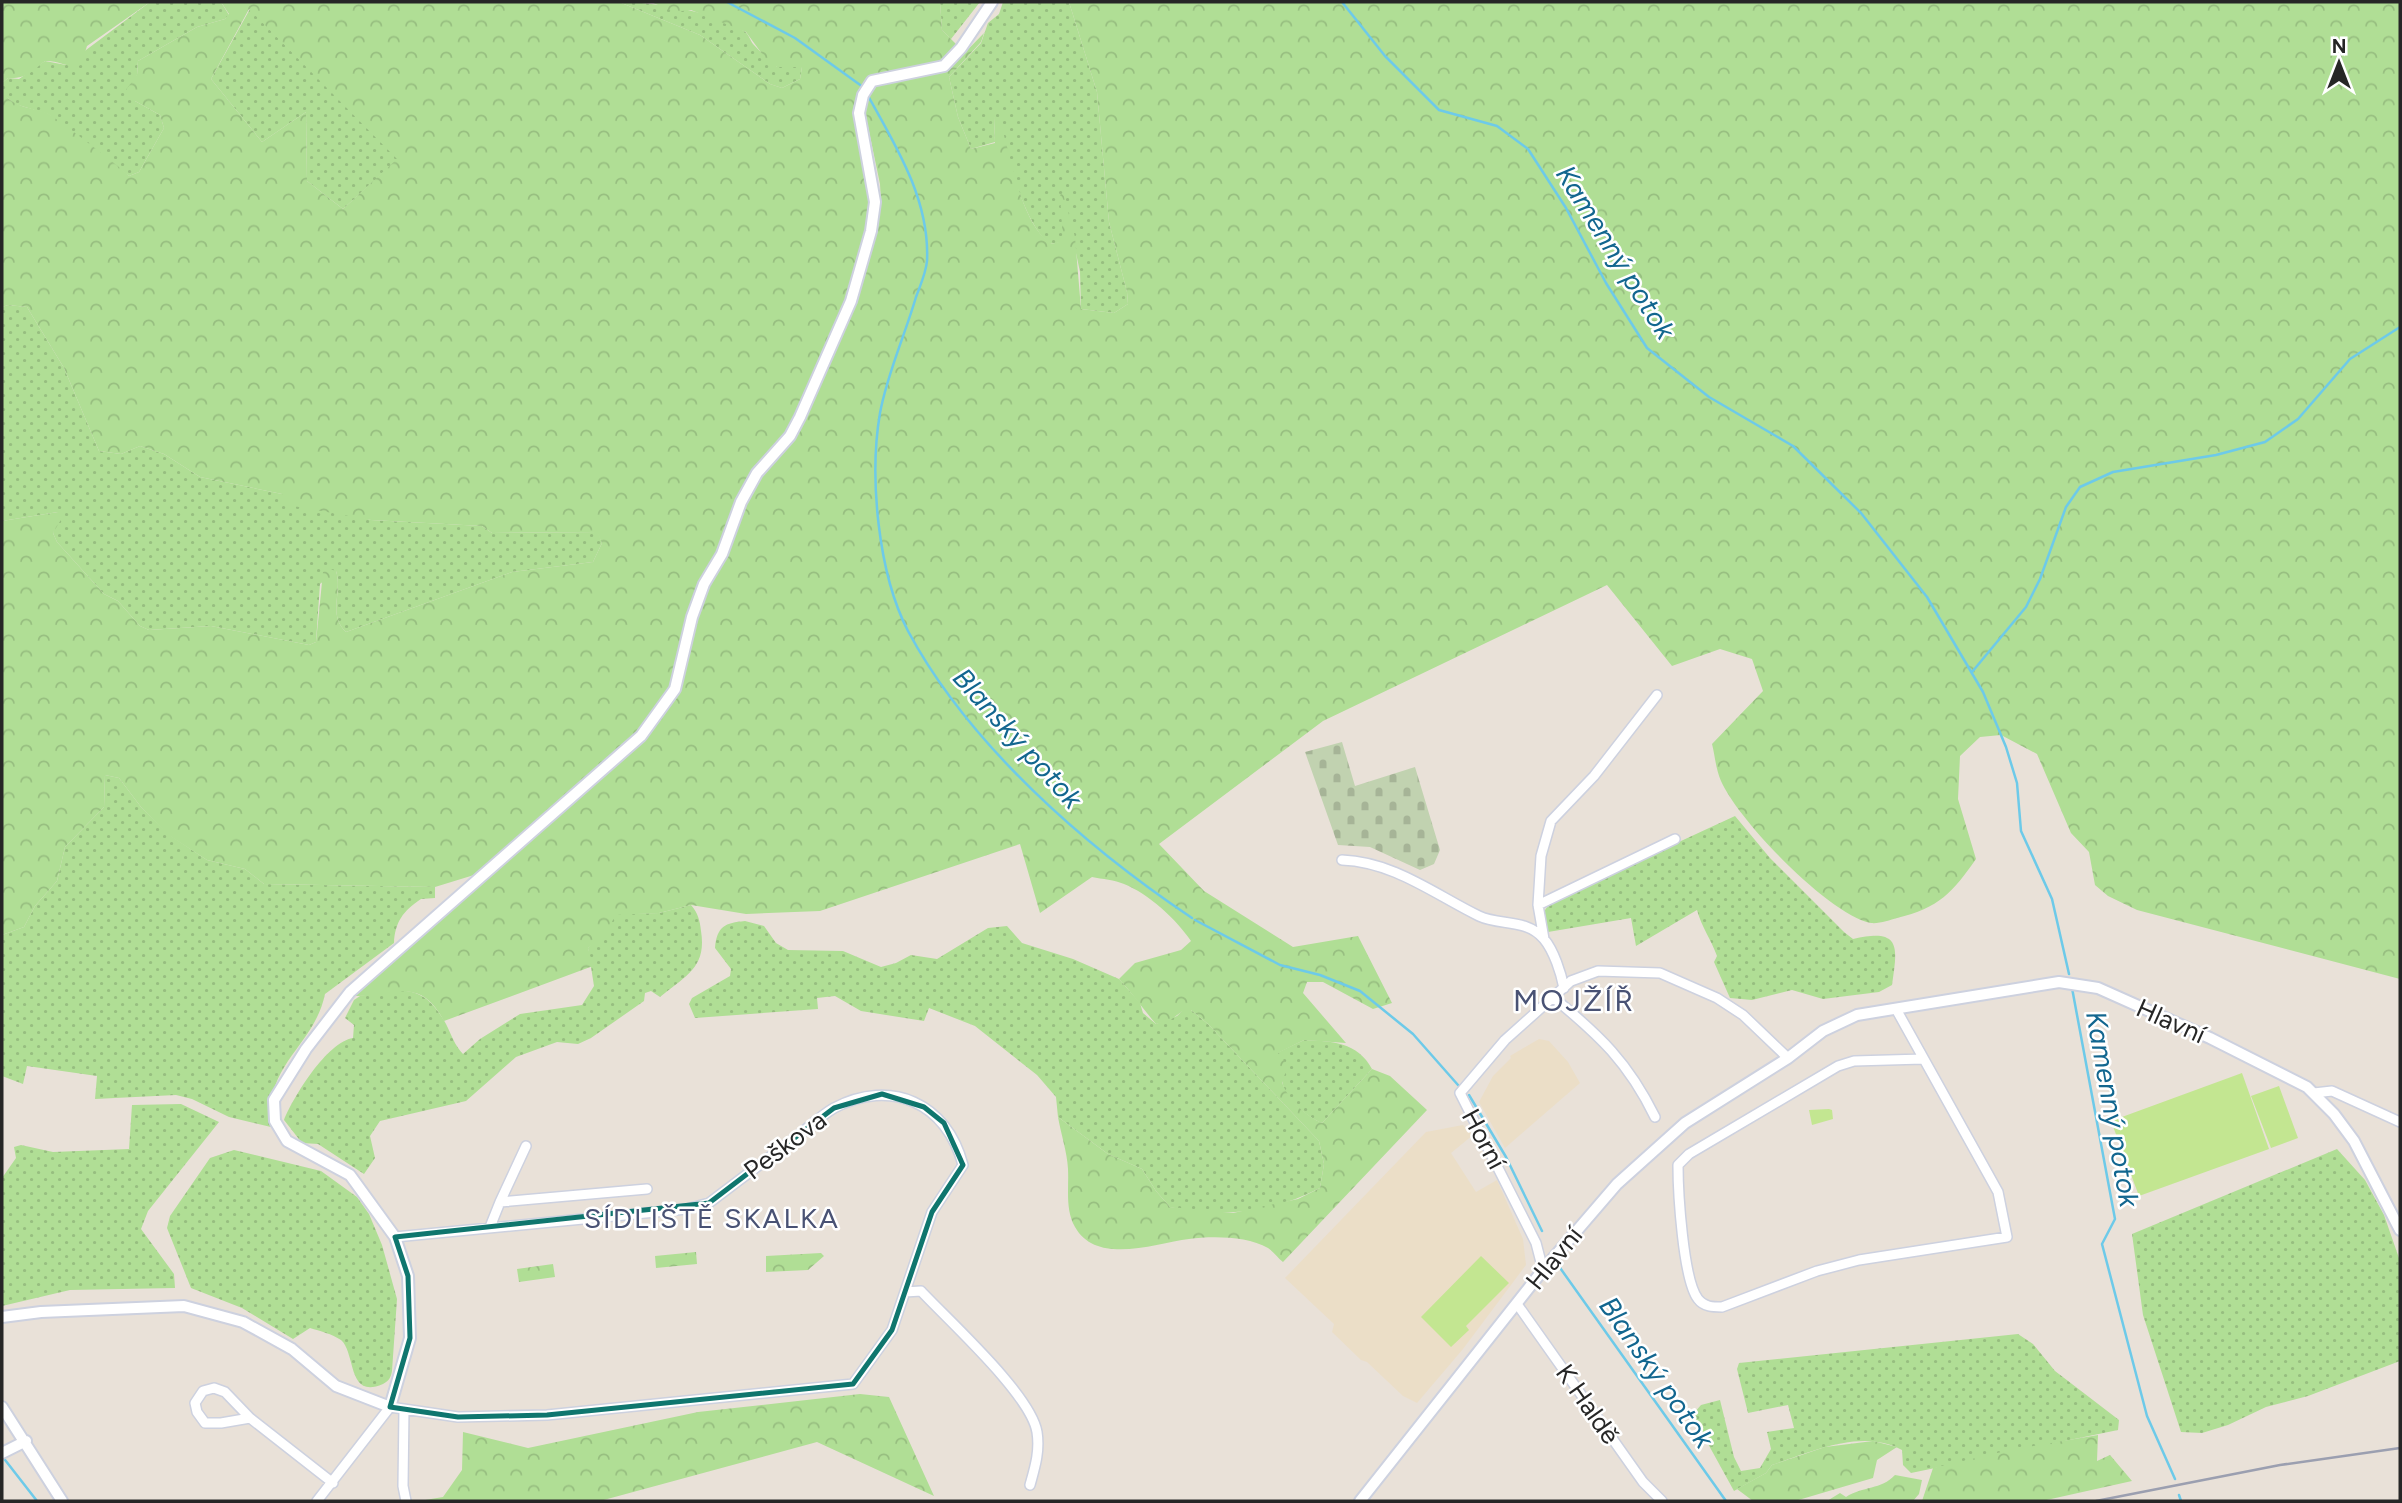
<svg xmlns="http://www.w3.org/2000/svg" width="2402" height="1503" font-family="Figtree,sans-serif">
<style>
.education{fill:#ebdec7}
.grass{fill:url(#grass-dots)}
.forest{fill:url(#forest-crowns);fill-rule:evenodd}
.cemetery{fill:url(#cemetery-stones)}
.pitch{fill:#c3e691}
.lines{fill:none;stroke-linecap:round;stroke-linejoin:round}
.stream{stroke:#6dcae9;stroke-width:2.5}
.minor-casing{stroke:#cdd1df;stroke-width:12}
.tertiary-casing{stroke:#cdd1df;stroke-width:14}
.minor{stroke:#fff;stroke-width:9}
.tertiary{stroke:#fff;stroke-width:10}
.rail{stroke:#9b9fb0;stroke-width:2.5}
.marked{fill:none;stroke:#0f766e;stroke-width:5;stroke-linejoin:round}
.labels{text-anchor:middle;stroke-width:5;stroke-linejoin:round;paint-order:stroke}
.street-label{font-size:26px;fill:#262626;stroke:#fff}
.water-label{font-size:28px;font-style:italic;fill:#12668f;stroke:#fff}
.neighbourhood-label{font-size:28px;letter-spacing:2px;fill:#495274;stroke:#fff}
.quarter-label{font-size:30px;letter-spacing:2px;fill:#495274;stroke:#fff}
</style>
<defs>
<pattern id="grass-dots" width="8" height="8" patternUnits="userSpaceOnUse" patternTransform="scale(1.75)"><rect width="8" height="8" fill="#b0de95"/><path d="M2 2h.1M6 6h.1" fill="none" stroke="#97be80" stroke-width="1.8" stroke-linecap="round"/></pattern>
<pattern id="forest-crowns" width="20" height="18" patternUnits="userSpaceOnUse" patternTransform="scale(1.75)"><rect width="20" height="18" fill="#b0de95"/><path d="M2 6a3 3 0 1 1 6 0M12 15a3 3 0 1 1 6 0" fill="none" stroke="#97be80"/></pattern>
<pattern id="cemetery-stones" width="16" height="16" patternUnits="userSpaceOnUse" patternTransform="scale(1.75)"><rect width="16" height="16" fill="#c1d2b0"/><path d="M2 7V4a2 2 0 0 1 4 0v3zM10 15v-3a2 2 0 0 1 4 0v3z" fill="#a6b497"/></pattern>
</defs>
<rect width="100%" height="100%" fill="#e9e1d8"/>
<path class="education" d="M1539,1039L1549,1041L1568,1062L1580,1083L1505,1148L1479,1102L1493,1076L1511,1058L1510,1056Z
M1463,1125L1473,1135L1451,1153L1476,1192L1497,1180L1523,1239L1526,1265L1463,1349L1417,1403L1403,1396L1367,1362L1361,1360L1332,1332L1334,1324L1285,1278L1426,1132Z"/>
<path class="grass" d="M150,2H221L229,15L225,19L197,27L138,61L135,101L160,115L164,128L139,172L129,176L48,114L15,104L3,94L2,83L8,78L19,79L45,61L66,65Z
M619,2C655,2 713,11 744,31C749,34 750,40 753,44C760,52 769,59 777,67H802L800,79L782,88L770,84L700,35Z
M940,2H980L951,39L942,30Z
M1003,2H1069L1097,92L1109,222L1127,292L1128,304L1114,313L1081,309L1080,272L1069,220L1063,225V242L1050,244C1023,224 1007,151 994,117L995,142L971,149L958,117L949,77L981,43L988,23L999,14Z
M250,9L398,159L343,209L307,181L306,112L262,142L211,79Z
M8,305L27,307L64,368L99,451L121,454L140,446L164,454L200,477L282,494L371,520L482,526L492,533L598,532L602,543L593,562L512,572L346,632C327,613 343,593 336,571L320,584L316,642L309,645L211,626L149,630L140,626L118,601L104,594L57,542L53,533L58,512L2,521V307Z
M105,775L119,778L141,807L171,836L207,860L245,869L264,884L435,887V898L421,899C403,911 395,922 394,943L325,994C314,1047 264,1063 271,1127L229,1117L192,1099L176,1095L95,1099L97,1076L27,1066L23,1084L2,1076V935L24,927L35,906L57,881L65,847L104,807Z
M1735,816L1770,858L1844,932L1853,939C1903,927 1897,949 1892,985L1879,992L1823,999L1792,990L1752,1000L1730,998L1714,962L1717,956C1711,939 1702,928 1697,910L1636,946L1631,918L1548,932C1536,914 1546,906 1562,896Z
M691,905C698,913 700,921 701,931C707,968 685,976 660,997L651,991L645,993L644,1001L591,1038L578,1044L557,1042L516,1057L466,1101L380,1121L370,1136L375,1158L364,1174L318,1144L302,1143L284,1120C294,1096 327,1042 353,1038L354,1025L345,1018L354,1000L360,996C402,989 423,982 446,1024C451,1034 455,1046 463,1054L480,1039L520,1014L582,1005L594,986L588,948L615,914L659,913Z
M745,921L764,926L776,943L788,950L843,951L881,967L896,963L911,955L937,959L988,928L1007,926L1022,943L1073,959L1119,979L1140,1003L1143,1013L1156,1024L1177,1016L1183,1010H1191L1208,1024L1319,1141L1324,1164L1320,1188C1274,1212 1221,1219 1170,1207L1156,1191L1142,1169L1108,1154L1058,1117L1056,1097L1037,1075L975,1026L929,1008L924,1021L861,1011L835,996L817,998L818,1009L695,1018L689,1004L692,998L730,976L731,969L715,948C717,926 725,923 745,921Z
M1304,1040C1331,1041 1358,1042 1372,1069L1322,1123C1309,1118 1286,1100 1283,1085C1280,1074 1281,1064 1277,1053Z
M181,1104L219,1122L148,1211L141,1229L174,1274L175,1288L70,1290L2,1306V1178L16,1158L14,1147L21,1145L53,1152L129,1149L132,1105Z
M2337,1149L2365,1180L2384,1215L2400,1261V1361L2308,1396L2266,1407L2228,1425L2202,1433L2181,1432L2143,1315L2132,1234Z
M234,1150L321,1171L357,1197L369,1214L382,1245L397,1299L392,1371C391,1377 389,1381 383,1384C347,1400 356,1353 341,1340C332,1334 320,1331 310,1328L293,1339L242,1308L191,1288L167,1228L170,1216L210,1158Z
M2018,1334L2033,1344L2055,1371L2119,1420L2118,1430L1911,1473L1903,1465L1902,1450C1861,1428 1812,1452 1772,1465L1766,1473L1734,1491L1696,1422L1694,1413L1701,1405L1720,1400L1734,1457L1741,1471L1760,1468L1771,1449L1767,1432L1794,1428L1788,1405L1748,1413L1737,1369L1739,1363Z"/>
<path class="forest" d="M2,2H150L87,46L81,65C69,69 58,60 45,61C32,71 27,79 8,78L2,83Z
M221,2H619L700,35L770,84L782,88L800,79L802,67H777L768,62L746,32L691,10L674,12L651,2H940L942,30L957,45L941,61L869,77L858,93L853,113L869,202L866,230L845,299L795,414L785,433L752,469L736,500L717,552L699,581L686,616L670,687L636,732L474,875L435,887L264,884L245,869L207,860L170,836L141,807L119,778L105,775L104,807L65,847L57,881L35,906L24,927L2,935V521L58,512L62,518L53,533L57,542L104,594L118,601L140,626L149,630L211,626L309,645L316,642L323,572L330,569L336,571C343,593 327,613 346,632L512,572L593,562L602,543L597,532L492,533L482,526L371,520L288,505L282,494L200,477L164,454L140,446L121,454L99,451L64,368L27,307L8,305L2,307V87C7,107 30,107 47,113C52,115 125,170 129,176L139,172L164,128L160,115L135,101L125,91L137,75L138,61L197,27L225,19L229,14ZM249,9L397,159L343,209L307,181L306,112L262,142L211,79Z
M1069,2H2400V979L2137,910L2108,896L2095,885L2089,852L2071,833L2037,754L2001,735L1980,737L1960,756L1958,799L1976,859C1953,892 1939,908 1897,918C1890,920 1879,924 1871,923C1829,915 1738,820 1721,781C1716,770 1715,756 1712,744L1763,691L1752,659L1720,649L1672,666L1607,585L1323,721L1159,844L1204,891L1293,947L1358,936L1392,1003L1373,1009L1323,982H1307L1303,993L1346,1043L1304,1040L1278,1053L1288,1066L1282,1082C1287,1099 1306,1116 1322,1123L1372,1069L1390,1076L1427,1110L1283,1262C1278,1258 1273,1251 1268,1248C1247,1236 1212,1236 1189,1239C1156,1243 1097,1266 1075,1227C1065,1209 1069,1189 1068,1169C1067,1152 1061,1134 1058,1117L1108,1154L1142,1169L1156,1191L1170,1207L1233,1213L1298,1199L1320,1188L1324,1164L1319,1141L1208,1024L1191,1010H1184L1169,1021L1156,1024C1143,1009 1133,994 1119,979L1135,963L1181,950L1191,941C1176,919 1149,894 1124,884C1115,880 1102,879 1092,877L1040,913L1020,844L820,911L746,914L691,905L659,913L615,915L609,929L588,948L593,966L444,1021C419,975 395,997 355,996L645,740L680,692L697,619L709,586L727,557L746,505L762,476L794,440L805,419L856,303L877,232L881,203L880,184L865,112L868,97L876,86L947,71L984,33L981,42L949,77L958,117L971,149L995,143L994,117L999,119C1012,156 1019,221 1051,244L1063,241L1060,195L1063,193L1075,237L1081,309L1114,313L1128,304L1127,292L1109,222L1097,92Z
M696,1252L697,1264L656,1268L655,1256Z
M821,1253L824,1256L808,1270L766,1272V1256Z
M553,1264L555,1277L519,1282L517,1269Z
M860,1394L889,1397L934,1496L817,1442L600,1501H419L443,1497L462,1470L463,1432L528,1448L698,1412Z
M2098,1435L2097,1461L2110,1455L2132,1481L2042,1501H1922L1933,1468L2010,1450Z
M1873,1441L1897,1447L1877,1460L1873,1478L1795,1501H1753L1737,1489L1766,1473L1772,1465L1825,1447Z
M1895,1475L1922,1480L1919,1494L1913,1501H1827L1840,1493L1846,1497C1863,1486 1881,1490 1895,1475Z"/>
<path class="cemetery" d="M1342,742L1355,786L1415,767L1440,850L1434,864L1420,870L1370,847L1338,845L1305,752Z"/>
<path class="pitch" d="M2242,1073L2269,1149L2139,1196L2111,1121Z
M2279,1086L2298,1138L2271,1148L2251,1096Z
M1829,1109L1832,1110L1833,1119L1812,1125L1809,1110Z
M1481,1256L1509,1283L1466,1326L1469,1330L1451,1347L1421,1317Z"/>
<g class="lines">
<path class="stream" d="M727,2L795,38L863,87
M1342,2L1385,56L1439,110L1497,126L1528,149L1566,208L1606,283L1647,348L1709,397L1793,446L1861,513L1927,597L1983,692L2006,747L2017,783L2021,831L2052,899L2069,974
M867,94C896,146 930,200 927,261C926,273 920,286 916,297C905,335 887,374 880,413C869,477 878,573 908,631C969,745 1086,847 1192,918
M1972,672L2026,607L2040,579L2066,507L2080,487L2113,472L2216,455L2265,442L2298,419L2350,359L2400,327
M1195,920L1280,965L1320,975L1360,991L1413,1034L1458,1085
M2072,988L2115,1219L2102,1244L2147,1416L2175,1479
M1469,1095L1506,1157L1542,1231
M1558,1265L1726,1501
M2,1456L37,1501
M2179,1495L2181,1501"/>
<g class="minor-casing">
<path id="minor" d="M1342,860C1394,862 1434,894 1479,916C1500,926 1526,918 1544,939C1554,951 1561,973 1564,988
M1538,905L1675,839
M1544,939L1538,905L1541,856L1551,821L1594,776L1657,695
M1554,998C1600,1036 1628,1062 1655,1117
M1896,1009L1998,1192L2007,1237L1859,1260L1817,1271L1722,1307C1713,1307 1704,1307 1698,1299C1683,1280 1678,1191 1678,1165L1689,1154L1838,1066L1854,1061L1923,1059
M2314,1093L2332,1091L2400,1122
M500,1202L526,1146
M490,1227L500,1202L647,1189
M1543,1270L1536,1243L1460,1093L1505,1040L1571,981L1598,971L1660,973L1717,998L1743,1015L1788,1058
M905,1292L921,1291C949,1321 1031,1395 1037,1432C1040,1451 1035,1467 1030,1485
M1517,1304L1643,1482L1662,1501
M404,1409L403,1486L406,1501
M250,1418L221,1423H205L197,1412L195,1403L203,1391L214,1388L225,1392L250,1418L333,1483
M317,1501L390,1407L458,1417L547,1415L853,1384L892,1330L932,1212L963,1165C947,1103 891,1078 834,1108C820,1116 807,1129 795,1138C766,1160 738,1181 709,1203L687,1209L395,1237"/>
</g>
<g class="tertiary-casing">
<path id="tertiary" d="M2,1317L41,1312L184,1306L243,1322L292,1349L336,1386L390,1407L410,1338L408,1276L395,1237L350,1175L287,1141L275,1121L274,1100L306,1049L350,992L641,736L675,689L692,617L704,584L722,554L741,502L757,473L790,436L800,417L851,301L871,231L875,202L859,113L863,95L872,81L944,66L961,48L992,2
M2,1407L62,1501
M2,1453L26,1441
M1360,1501L1543,1270L1617,1184L1685,1123L1788,1058L1823,1031L1857,1015L2059,982L2098,988L2210,1038L2307,1087L2334,1114L2354,1141L2400,1230"/>
</g>
<use href="#minor" class="minor"/>
<use href="#tertiary" class="tertiary"/>
<path class="rail" d="M2096,1501L2280,1465L2400,1448"/>
</g>
<path class="marked" d="M882,1094L924,1107L944,1123L963,1165L932,1212L892,1330L853,1384L547,1415L458,1417L390,1407L410,1338L408,1276L395,1237L709,1203L834,1108Z"/>
<g class="labels">
<g class="street-label">
<text transform="translate(2171 1021) rotate(24)" y="9">Hlavní</text>
<text transform="translate(1484 1139) rotate(62)" y="9">Horní</text>
<text transform="translate(785 1145) rotate(-37)" y="9">Peškova</text>
<text transform="translate(1554 1258) rotate(-51)" y="9">Hlavní</text>
<text transform="translate(1588 1404) rotate(55)" y="9">K Haldě</text>
</g>
<g class="water-label">
<text transform="translate(1616 252) rotate(58)" y="10">Kamenný potok</text>
<text transform="translate(1018 738) rotate(48)" y="10">Blanský potok</text>
<text transform="translate(2113 1109) rotate(80)" y="10">Kamenný potok</text>
<text transform="translate(1657 1372) rotate(55)" y="10">Blanský potok</text>
</g>
<g class="neighbourhood-label">
<text x="712" y="1228">SÍDLIŠTĚ SKALKA</text>
</g>
<g class="quarter-label">
<text x="1574" y="1011">MOJŽÍŘ</text>
</g>
</g>
<rect width="2402" height="1503" fill="none" stroke="#262626" stroke-width="7"/>
<g transform="translate(2339 63)" stroke="#ffffff" stroke-width="5" paint-order="stroke">
<path d="M0-5L12 26L0 18L-12 26Z" fill="#262626"/>
<text y="-10" font-size="19" font-weight="bold" text-anchor="middle" fill="#262626">N</text>
</g>
</svg>
